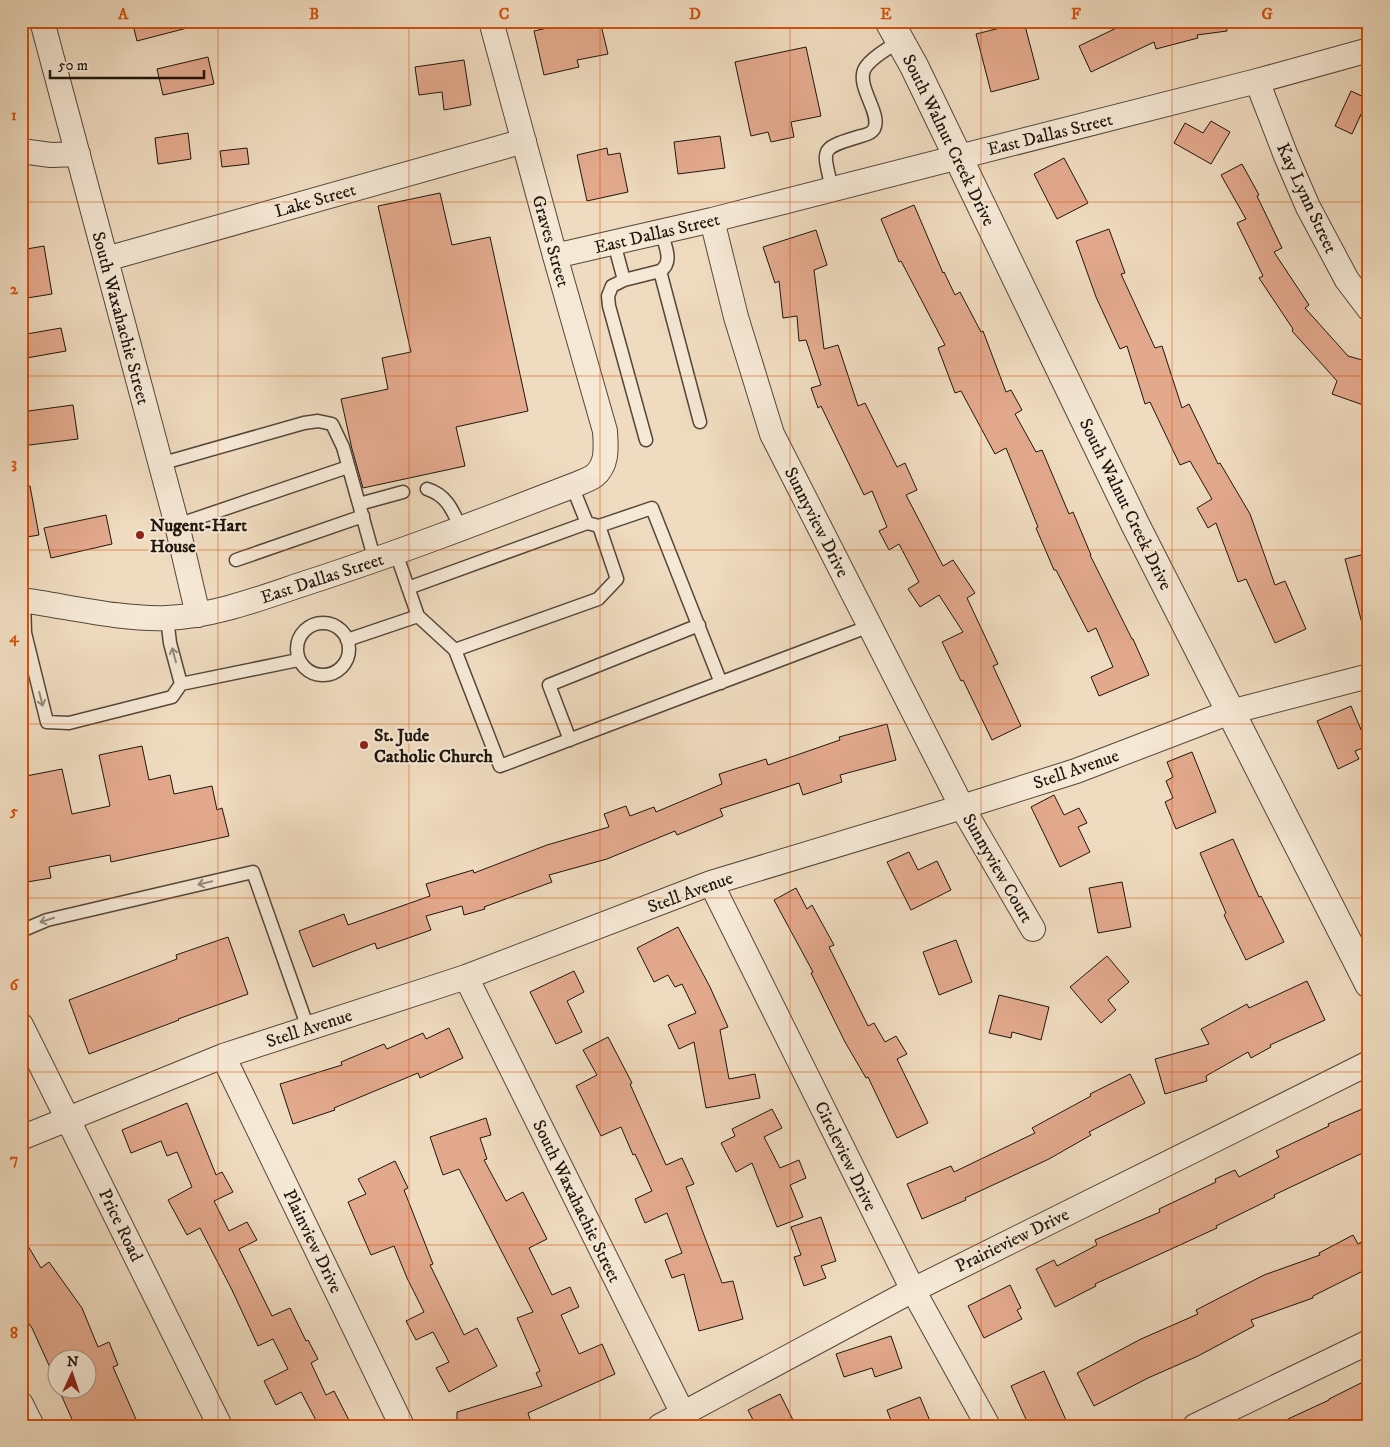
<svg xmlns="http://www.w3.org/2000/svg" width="1390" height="1447" font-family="'IM FELL DW Pica',serif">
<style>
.building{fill:#e3a98d;stroke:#20150d}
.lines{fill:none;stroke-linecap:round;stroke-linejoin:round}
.service-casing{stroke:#54463a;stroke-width:15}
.minor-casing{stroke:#54463a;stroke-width:26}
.tertiary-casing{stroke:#54463a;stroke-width:30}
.service{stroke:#f5e8d5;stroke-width:12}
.minor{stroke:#f5e8d5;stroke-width:24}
.tertiary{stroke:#f5e8d5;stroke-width:28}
.oneway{stroke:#95897b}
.grid{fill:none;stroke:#d4520c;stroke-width:1;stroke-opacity:0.55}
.poi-dot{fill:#8f2418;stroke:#f5e8d5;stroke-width:2}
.labels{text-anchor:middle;stroke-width:4;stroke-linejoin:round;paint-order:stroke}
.street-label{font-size:18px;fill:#20150d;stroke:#f5e8d5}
.poi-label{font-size:18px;font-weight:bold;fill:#20150d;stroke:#f5e8d5;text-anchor:start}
.neatline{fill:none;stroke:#d4520c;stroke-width:2}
.grid-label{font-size:16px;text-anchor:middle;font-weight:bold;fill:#d4520c}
</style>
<rect width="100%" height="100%" fill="#efdbbf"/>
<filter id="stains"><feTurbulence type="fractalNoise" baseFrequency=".004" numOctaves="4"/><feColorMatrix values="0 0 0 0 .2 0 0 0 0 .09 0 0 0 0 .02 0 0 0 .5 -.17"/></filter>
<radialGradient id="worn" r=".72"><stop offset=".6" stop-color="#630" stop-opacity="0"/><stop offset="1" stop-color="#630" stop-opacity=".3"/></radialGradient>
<path class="building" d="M132,21H190L191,27L137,41Z
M579,21H600L608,54L577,60L579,67L544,75L534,31Z
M1131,21H1226L1227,31L1197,35L1198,38L1156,49L1154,42L1091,72L1079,46Z
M1024,22L1039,79L991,92L976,34Z
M806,47L821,116L791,122L794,137L771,142L768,132L751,136L735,62Z
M208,57L214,84L163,95L157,69Z
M464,60L471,105L444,110L442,92L419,95L415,67Z
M1351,91L1368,99L1352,134L1335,126Z
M1211,121L1230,132L1211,164L1174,143L1185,123L1203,133Z
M188,133L191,159L158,164L155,138Z
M720,136L725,168L678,174L674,142Z
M247,148L249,164L222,167L220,151Z
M607,148L608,155L620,153L628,192L587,201L577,155Z
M1064,158L1088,203L1057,219L1034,174Z
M1242,164L1259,195L1257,196L1282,248L1274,252L1309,305L1305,308L1348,356L1369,362V407L1332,394L1337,381L1292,331L1293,329L1259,278L1263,276L1237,223L1246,219L1221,175Z
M440,193L452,245L490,237L528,411L456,427L465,466L363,488L352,449L341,399L388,389L382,358L411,352L378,206Z
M914,205L943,273L944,272L955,295L960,292L981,332L983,331L1006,392L1011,390L1022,410L1015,414L1036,452L1042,450L1069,514L1073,512L1091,555H1090L1132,639H1133L1149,675L1099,696L1091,677L1113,667L1096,628L1088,632L1056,570H1054L1036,528L1038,527L1006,448L995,454L961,391L955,393L938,348L945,345L901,261L899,262L881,219Z
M1109,229L1125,273L1121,274L1155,348L1162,346L1182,408L1189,404L1218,464L1220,463L1250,514L1275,585L1285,581L1306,629L1275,643L1246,579L1238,582L1216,523L1208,528L1197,508L1212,499L1190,461L1180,465L1150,402L1145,404L1127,346L1120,349L1096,297L1076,241Z
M816,230L827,265L814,270L824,349L838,345L858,406L865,403L897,467L905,463L917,490L906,495L943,566L953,560L975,593L967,598L998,664L993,666L1021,726L992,740L963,680L961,681L942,642L963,632L939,595L920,607L908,589L919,582L899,544L889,550L879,531L887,527L872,491L864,495L821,406L818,408L811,388L821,385L806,340L799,341L797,316L783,318L779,281L775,283L763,247Z
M44,246L52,294L27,298L21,264V250Z
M61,328L66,351L21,359V335Z
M73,405L78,439L21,446V412Z
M21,486H30L39,535L21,538Z
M106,515L112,544L51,558L44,528Z
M1369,553V626L1363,627L1345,559Z
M1351,706L1368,746L1355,751L1359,759L1338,769L1317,721Z
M887,724L896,760L840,775L842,782L803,795L799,783L720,809L723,816L677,835L675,831L607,859L549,875L552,882L484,907L485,909L464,915L462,906L426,916L431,930L377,949L375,943L313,967L299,931L344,914L348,925L430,896L426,884L473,870L474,873L547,845L609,827L604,814L626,806L630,816L654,807L656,812L722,784L719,774L766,759L768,765L840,740L839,737Z
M142,746L149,780L170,775L174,794L212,786L217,810L222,808L229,836L111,862L110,855L49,867L51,878L27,882L21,853V777L62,769L72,814L110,806L99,755Z
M1192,752L1216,812L1176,829L1165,802L1173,798L1166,781L1173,777L1167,762Z
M1054,795L1064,815L1079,808L1087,823L1078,827L1090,852L1060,867L1031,807Z
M1233,839L1259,897L1261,896L1284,942L1246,960L1224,915L1226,913L1200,853Z
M909,852L918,870L937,861L951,890L911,910L887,862Z
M1122,882L1131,927L1098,933L1089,888Z
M796,888L807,909L812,905L834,945L829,947L868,1026L874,1023L885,1042L896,1036L907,1054L897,1059L928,1123L897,1138L868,1077L866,1078L845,1042L811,973L813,972L774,900Z
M678,927L710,987L728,1027L720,1030L729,1079L755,1074L760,1098L706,1108L694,1042L679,1049L668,1025L696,1013L682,984L675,987L668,975L654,982L637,948Z
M228,937L248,994L178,1019L179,1020L89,1054L69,1000L177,959L176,955Z
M956,940L972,982L939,995L923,952Z
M1107,956L1129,982L1108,1000L1116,1010L1101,1023L1070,987Z
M574,971L584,992L567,1001L582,1032L556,1044L530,992Z
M1307,981L1325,1020L1270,1045L1271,1047L1251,1058L1248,1052L1206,1076L1207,1081L1165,1094L1155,1059L1209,1044L1201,1029L1247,1004L1249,1008Z
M999,995L1049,1007L1041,1040L1012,1032L1011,1038L989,1033Z
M449,1028L463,1058L420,1078L418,1073L334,1108L335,1110L293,1124L280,1084L342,1065L341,1062L384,1044L387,1049L423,1033L426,1039Z
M608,1037L632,1083L630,1084L666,1165L682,1158L694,1184L686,1187L722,1283L733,1281L743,1319L699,1331L684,1274L672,1278L665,1260L682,1253L667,1213L645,1223L635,1199L652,1191L635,1154L633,1155L621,1127L601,1136L576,1086L597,1075L583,1050Z
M1130,1074L1145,1103L1089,1132L1091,1135L1049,1159L965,1198L966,1200L922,1219L907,1184L951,1166L954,1172L1035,1133L1032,1128L1091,1096L1090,1094Z
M187,1103L216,1175L222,1172L233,1192L214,1201L229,1231L247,1222L257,1240L239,1249L272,1316L290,1308L306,1341L308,1340L318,1359L311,1363L326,1395L334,1391L352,1426H319L301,1392L276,1405L264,1381L288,1369L273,1339L258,1346L232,1290L200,1228L187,1235L168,1200L192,1187L177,1152L167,1156L161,1141L131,1153L122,1130Z
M1369,1106V1150L1274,1195L1275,1197L1216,1226L1217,1228L1095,1284L1096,1286L1055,1307L1036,1269L1054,1260L1057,1266L1097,1245L1095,1240L1160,1212L1159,1209L1216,1182L1215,1179L1235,1170L1239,1177L1279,1157L1276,1151L1329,1126L1328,1124Z
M772,1109L782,1128L764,1137L780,1168L799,1160L806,1178L790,1185L803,1217L777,1227L752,1163L736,1172L721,1143L735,1136L732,1129Z
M486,1118L491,1135L480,1138L487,1159L484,1160L506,1201L523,1192L547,1239L529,1248L552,1295L570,1287L579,1307L561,1315L579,1354L602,1344L615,1374L528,1413L531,1422L518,1426H459L457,1419V1412L542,1386L536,1373L540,1371L517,1318L533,1312L459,1169L443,1175L430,1137Z
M395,1161L408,1188L404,1190L433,1264L430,1265L464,1335L477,1328L497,1366L449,1392L436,1368L449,1362L433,1332L416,1340L406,1321L424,1312L407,1278L394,1246L371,1255L348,1202L366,1194L358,1179Z
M821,1217L836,1261L821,1266L826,1278L804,1286L794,1257L801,1255L791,1227Z
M21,1234L41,1268L49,1262L82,1308L98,1347L109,1342L118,1365L113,1367L139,1426H75L59,1390H88V1360H58V1385L32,1328L21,1313Z
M1353,1235L1358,1244L1369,1238V1268L1313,1296V1298L1251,1320L1254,1326L1198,1356L1148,1378L1094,1406L1077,1373L1141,1339L1198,1314L1196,1310L1264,1275L1320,1255L1319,1253Z
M1010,1285L1021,1308L1017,1310L1022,1319L984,1338L968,1306Z
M891,1336L902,1368L875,1377L872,1368L844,1377L836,1354Z
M1044,1371L1066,1420L1053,1426H1029L1011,1386Z
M1369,1379V1426H1273L1329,1400V1399Z
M780,1394L796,1426H756L748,1410Z
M920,1397L932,1426H893L887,1410Z"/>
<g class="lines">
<g class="service-casing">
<path id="service" d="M832,189C823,148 818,149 861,136C865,135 871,134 874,129C882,114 857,88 864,70C869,59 890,47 900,41
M614,243L624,280L612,286L608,296L609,306L646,440
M660,271L700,422
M624,280L660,271C674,263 665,245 661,232
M160,464L304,423L318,421L332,424L343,447L375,561
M427,489C447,495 453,511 461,529
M359,504L403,492
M587,523L599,526L652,508L721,683
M177,525L348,467
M236,560L363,516
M408,588L587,523L572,486
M24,600L25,633L47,722L69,723L172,697L181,684L170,643L167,618
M418,616L455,650L500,766L870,626
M297 649a26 26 0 1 1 52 0a26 26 0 1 1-52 0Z
M347,640L418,616L396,553
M455,650L598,599L617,579L599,526
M181,684L298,660
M570,740L549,685L699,625
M21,931L47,920L253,872L308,1028"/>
</g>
<g class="minor-casing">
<path id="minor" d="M42,21L177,525L198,615
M1257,81L1286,156L1308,207L1347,280L1369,309
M21,151L51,155L78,154
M712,220L736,317L772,434L962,807L1033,929
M555,256L712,220L1257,81L1369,50
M106,259L524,141
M21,600C66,606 122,620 167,618C215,616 261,598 306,583C396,554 484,520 572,486C579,483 588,480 594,476C608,465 606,447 605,431L555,256L491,21
M711,883L913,1290L988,1426
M466,977L689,1426
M21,1025L220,1426
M223,1056L402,1426
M21,1138L223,1056L466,977L711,883L962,807L1076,771L1230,712L1369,676
M21,1404L32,1426
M660,1426L913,1290L1369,1063
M1195,1426L1369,1342"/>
</g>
<g class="tertiary-casing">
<path id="tertiary" d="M889,21L914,66L1135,524L1369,984"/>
</g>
<use href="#service" class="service"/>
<use href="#minor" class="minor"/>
<use href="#tertiary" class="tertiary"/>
</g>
<defs><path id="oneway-shaft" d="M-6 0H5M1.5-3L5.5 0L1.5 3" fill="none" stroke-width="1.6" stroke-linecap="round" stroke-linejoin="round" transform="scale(1.25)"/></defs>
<g class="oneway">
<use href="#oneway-shaft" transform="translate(174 655) rotate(-105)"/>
<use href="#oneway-shaft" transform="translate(41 699) rotate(76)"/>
<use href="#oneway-shaft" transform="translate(205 883) rotate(167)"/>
<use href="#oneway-shaft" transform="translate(47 920) rotate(162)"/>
</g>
<path class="grid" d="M218,21V1426M409,21V1426M600,21V1426M790,21V1426M981,21V1426M1172,21V1426M21,202H1369M21,376H1369M21,550H1369M21,724H1369M21,898H1369M21,1072H1369M21,1245H1369"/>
<g class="poi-dot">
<circle cx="140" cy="535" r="5"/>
<circle cx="364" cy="745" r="5"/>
</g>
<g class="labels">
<g class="street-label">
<text transform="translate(1050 134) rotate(-14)" y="6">East Dallas Street</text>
<text transform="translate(949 140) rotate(64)" y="6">South Walnut Creek Drive</text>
<text transform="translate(1307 198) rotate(65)" y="6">Kay Lynn Street</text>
<text transform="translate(315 200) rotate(-16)" y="6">Lake Street</text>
<text transform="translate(657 233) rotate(-13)" y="6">East Dallas Street</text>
<text transform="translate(551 241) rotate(74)" y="6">Graves Street</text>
<text transform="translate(121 318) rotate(75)" y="6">South Waxahachie Street</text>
<text transform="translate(1126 504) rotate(64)" y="6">South Walnut Creek Drive</text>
<text transform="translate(817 522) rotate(63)" y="6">Sunnyview Drive</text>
<text transform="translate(322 578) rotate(-18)" y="6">East Dallas Street</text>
<text transform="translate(1076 769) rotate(-19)" y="6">Stell Avenue</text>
<text transform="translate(998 868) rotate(60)" y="6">Sunnyview Court</text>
<text transform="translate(690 892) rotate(-20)" y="6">Stell Avenue</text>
<text transform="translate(309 1028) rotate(-18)" y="6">Stell Avenue</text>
<text transform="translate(846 1156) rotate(64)" y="6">Circleview Drive</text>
<text transform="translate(577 1201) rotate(64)" y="6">South Waxahachie Street</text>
<text transform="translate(121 1225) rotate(64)" y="6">Price Road</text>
<text transform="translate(1012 1240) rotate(-26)" y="6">Prairieview Drive</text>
<text transform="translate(313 1241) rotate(64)" y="6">Plainview Drive</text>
</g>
<g class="poi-label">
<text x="150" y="531">Nugent-Hart<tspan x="150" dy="21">House</tspan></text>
<text x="374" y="741">St. Jude<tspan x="374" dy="21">Catholic Church</tspan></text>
</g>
</g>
<rect width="1390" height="1447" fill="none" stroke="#efdbbf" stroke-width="55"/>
<g transform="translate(72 1374) rotate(3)"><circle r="24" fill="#f5e8d5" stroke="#a09485"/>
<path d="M0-4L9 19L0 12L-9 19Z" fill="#8f2418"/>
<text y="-8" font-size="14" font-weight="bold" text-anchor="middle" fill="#20150d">N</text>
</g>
<path d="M50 70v8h154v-8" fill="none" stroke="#20150d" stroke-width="2.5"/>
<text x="58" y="70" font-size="15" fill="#20150d" stroke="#f5e8d5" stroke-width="4" paint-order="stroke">50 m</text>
<rect x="28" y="28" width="1334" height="1392" class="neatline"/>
<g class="grid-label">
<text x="123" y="19">A</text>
<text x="314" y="19">B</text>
<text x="504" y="19">C</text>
<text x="695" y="19">D</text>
<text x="886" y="19">E</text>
<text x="1076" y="19">F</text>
<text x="1267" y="19">G</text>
<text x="14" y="120">1</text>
<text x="14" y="294">2</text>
<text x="14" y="468">3</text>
<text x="14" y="642">4</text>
<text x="14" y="816">5</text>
<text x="14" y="990">6</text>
<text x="14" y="1164">7</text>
<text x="14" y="1338">8</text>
</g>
<rect width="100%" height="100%" filter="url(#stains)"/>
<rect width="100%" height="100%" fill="url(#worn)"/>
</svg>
